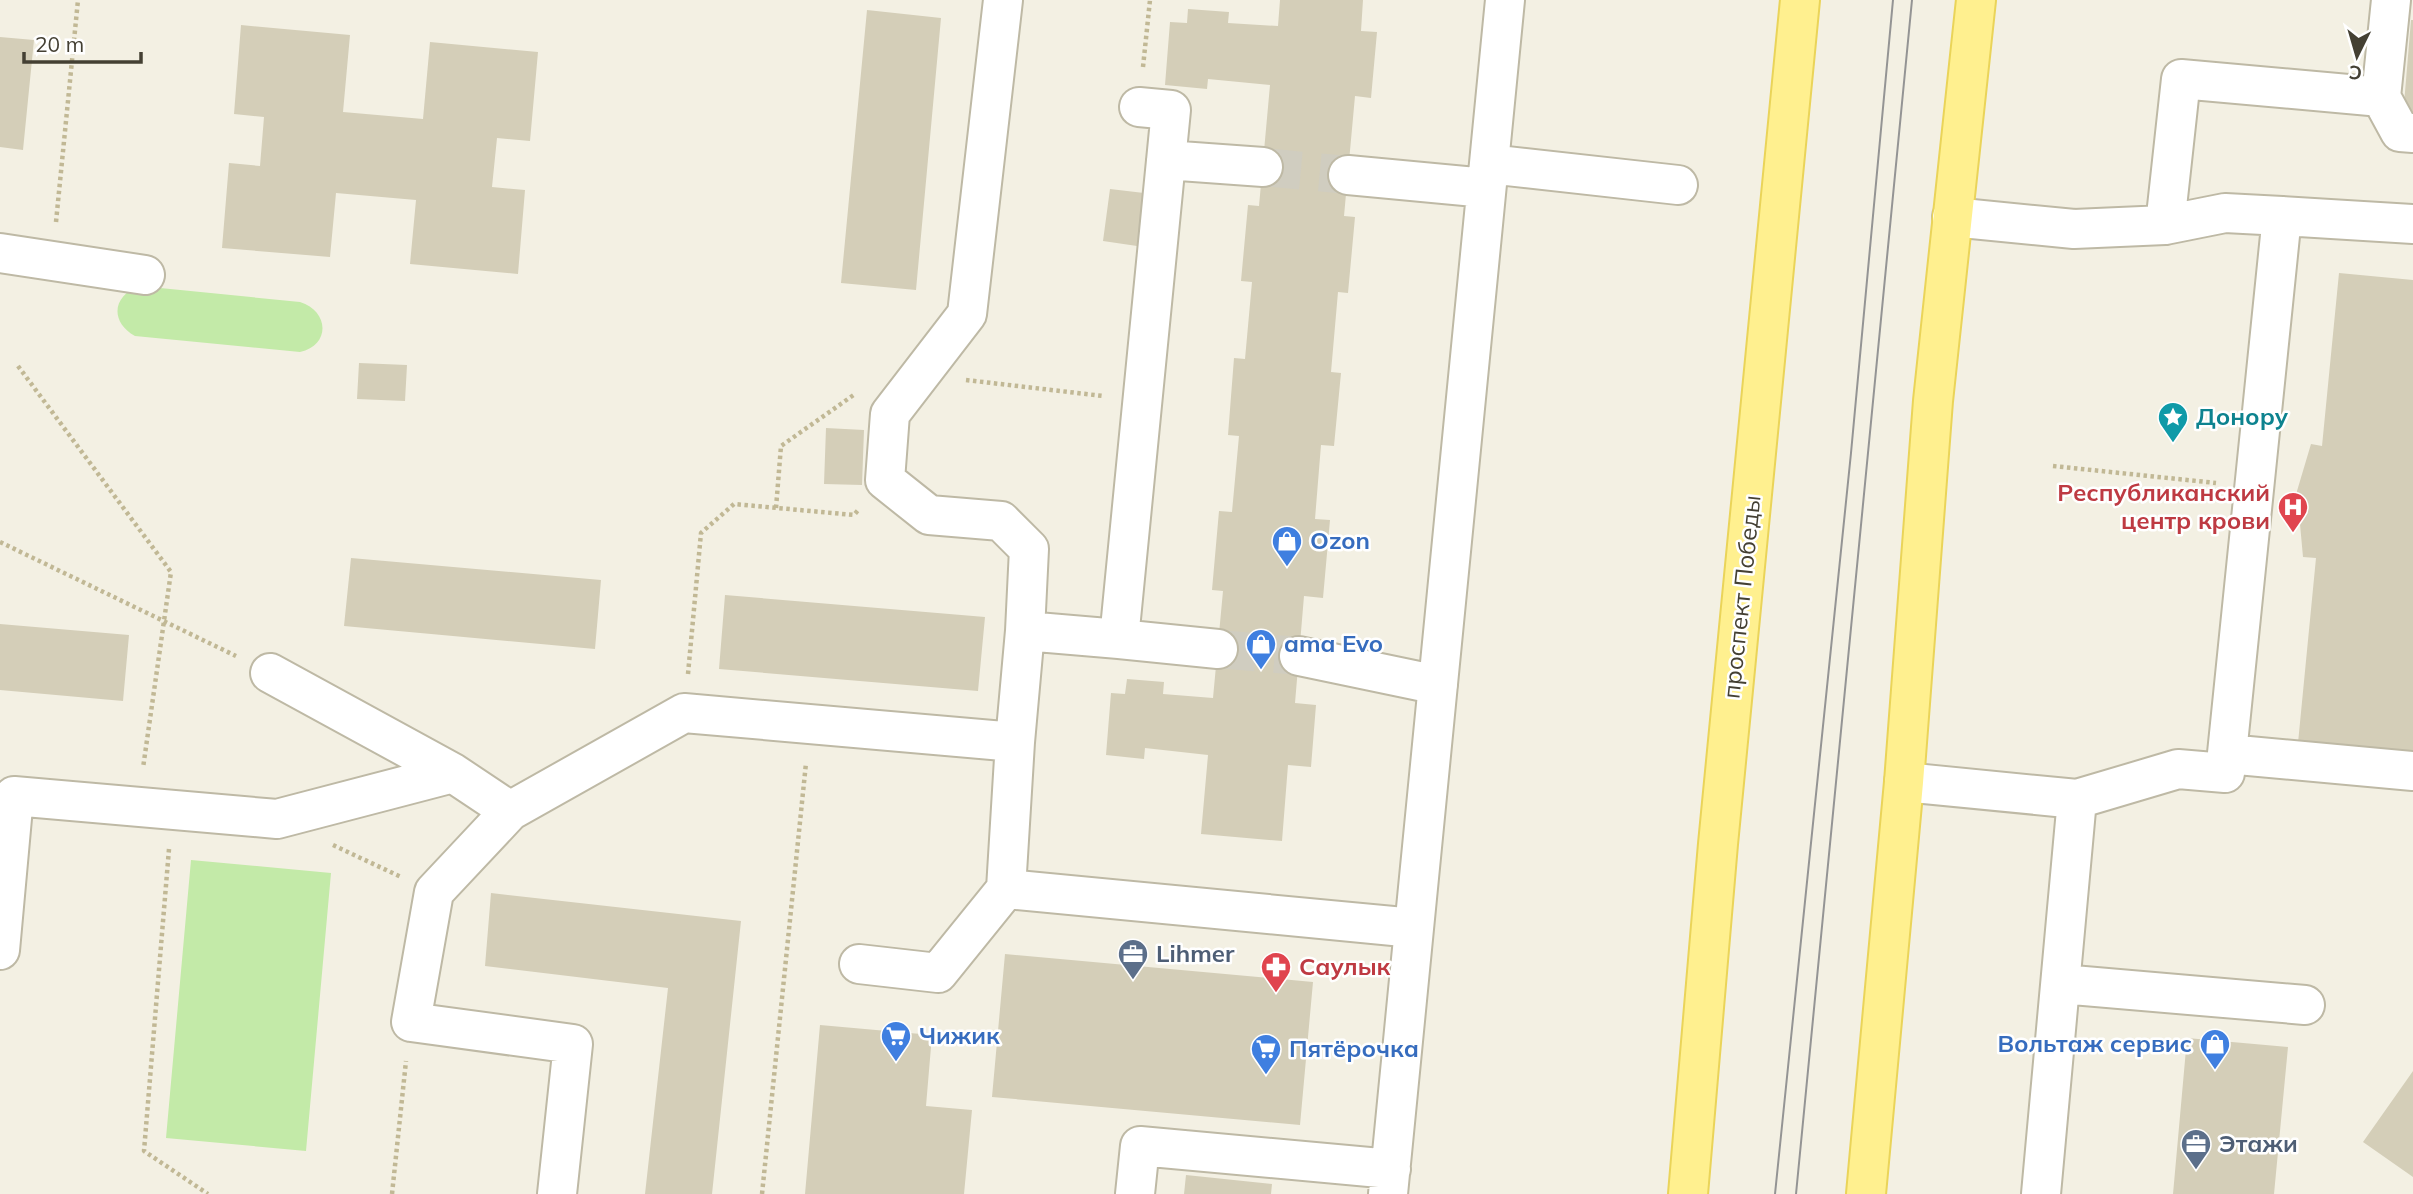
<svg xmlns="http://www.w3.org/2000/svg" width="2413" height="1194" font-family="Mulish,sans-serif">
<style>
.green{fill:#c3eaa8}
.building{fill:#d4ceb8}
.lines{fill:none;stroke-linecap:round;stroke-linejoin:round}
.minor-tunnel{stroke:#d0cdc0;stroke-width:38;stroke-dasharray:38 19;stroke-linecap:butt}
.minor-casing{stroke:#beb9a5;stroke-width:42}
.major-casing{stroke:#ead459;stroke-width:42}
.path{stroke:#c1b895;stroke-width:4.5;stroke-dasharray:3.5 3.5;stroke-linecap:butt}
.minor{stroke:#fff;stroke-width:38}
.major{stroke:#fff08f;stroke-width:38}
.tram{stroke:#949494;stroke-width:2}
.labels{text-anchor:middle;stroke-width:5;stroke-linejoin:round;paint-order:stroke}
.culture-label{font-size:24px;font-weight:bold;fill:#0d838f;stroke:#fff;text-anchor:start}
.health-label{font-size:24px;font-weight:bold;fill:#be3a42;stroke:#fff;text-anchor:end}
.shop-label{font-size:24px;font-weight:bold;fill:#366cbe;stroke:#fff;text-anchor:start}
.street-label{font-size:24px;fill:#444033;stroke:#fff}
.service-label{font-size:24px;font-weight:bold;fill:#4e5e75;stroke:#fff;text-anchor:start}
</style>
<rect width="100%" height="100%" fill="#f3f0e3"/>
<path class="green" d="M140,286L300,302C329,311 331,345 300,352L135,336C109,321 113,295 140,286Z
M191,860L331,873L306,1151L166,1138Z"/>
<path class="building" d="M1280,0H1363L1361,31L1377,32L1371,98L1355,96L1344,216L1355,217L1348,293L1338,292L1331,372L1341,373L1334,446L1321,445L1315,519L1330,520L1323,598L1304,596L1295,703L1316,705L1311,767L1288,765L1282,841L1201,834L1208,755L1145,748L1144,759L1106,755L1111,693L1125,694L1127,679L1164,682L1163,694L1213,698L1223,591L1212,590L1219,511L1232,512L1239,436L1228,435L1234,358L1245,359L1252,282L1241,281L1248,205L1259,206L1270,85L1208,79L1207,89L1165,85L1170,22L1187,23L1188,9L1229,12L1228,23L1278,26Z
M867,10L941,18L916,290L841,283Z
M2411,20H2413V116H2403Z
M241,25L350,35L343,112L423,119L430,42L538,52L530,141L497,138L492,187L525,190L518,274L410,264L416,200L336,193L330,257L222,248L229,163L260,166L264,117L234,114Z
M0,37L34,40L23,150L0,147Z
M1110,189L1144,193L1137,246L1103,241Z
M2339,273L2413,280V753L2298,743L2316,558L2303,557L2297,491L2311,444L2322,446Z
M359,363L407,365L405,401L357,399Z
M826,428L864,430L862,485L824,484Z
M351,558L601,580L595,649L344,626Z
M725,595L985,617L978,691L719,669Z
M0,624L129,635L123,701L0,690Z
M491,893L741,921L712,1194H645L668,988L485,966Z
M1005,954L1313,982L1300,1125L992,1097Z
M820,1025L932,1035L926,1106L972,1110L964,1194H805Z
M2187,1038L2288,1047L2274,1194H2173Z
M2413,1071V1177L2363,1142Z
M1186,1175L1272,1184L1271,1194H1184Z"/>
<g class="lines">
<path class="minor-tunnel" d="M1263,167L1348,175
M1218,649L1299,656"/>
<g class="minor-casing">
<path id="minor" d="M1003,0L967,314L890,414L885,480L929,515L1001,521L1029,549L1025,631
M2391,0L2381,97L2400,132L2413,133
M1166,160L1263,167
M1489,164L1678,185
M1348,175L1486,188
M2282,216L2413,224
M2165,225L2181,79L2381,97
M0,253L145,275
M1119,639L1218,649
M1299,656L1438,685
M270,673L453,773
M1015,742L1025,631L1119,639L1171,110L1139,107
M2227,754L2413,771
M1904,782L2077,799L2178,769L2225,773L2282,216L2225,213L2165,225L2074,229L1952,217
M510,811L434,892L411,1022L573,1044L557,1194
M0,950L14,796L277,819L453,773L510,811L684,713L1015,742L1006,889L1414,928
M859,964L938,973L1006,889
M2061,984L2305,1005
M1135,1194L1140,1146L1391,1169
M1388,1194L1505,0
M2041,1194L2077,799"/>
</g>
<g class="major-casing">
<path id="major" d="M1688,1194L1718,844L1800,0
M1866,1194L1904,782L1933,401L1976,0"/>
</g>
<path class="path" d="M1143,67L1150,0
M56,222L78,0
M18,366L171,572L143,768
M966,380L1103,396
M2053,466L2216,483
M776,508L781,446L855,394
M0,542L236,656
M688,674L701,533L734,504L854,515L859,509
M333,845L401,877
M169,849L144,1151L208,1194
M392,1194L406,1061
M762,1194L806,763"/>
<use href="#minor" class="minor"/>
<use href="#major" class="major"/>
<path class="tram" d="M1775,1194L1851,453L1893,0
M1796,1194L1912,0"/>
</g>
<defs>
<g id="sight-pin" transform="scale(1.575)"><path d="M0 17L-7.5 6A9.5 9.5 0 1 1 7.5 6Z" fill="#0f9aa8" stroke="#fff"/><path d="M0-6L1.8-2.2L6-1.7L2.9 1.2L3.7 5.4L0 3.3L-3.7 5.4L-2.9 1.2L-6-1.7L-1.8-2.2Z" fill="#fff"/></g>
<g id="hospital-pin" transform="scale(1.575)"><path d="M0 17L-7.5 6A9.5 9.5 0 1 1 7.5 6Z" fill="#e0444e" stroke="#fff"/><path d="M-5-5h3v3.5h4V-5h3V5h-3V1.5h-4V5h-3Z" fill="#fff"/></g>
<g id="shop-pin" transform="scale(1.575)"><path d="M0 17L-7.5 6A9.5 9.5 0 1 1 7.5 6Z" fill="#3f7fe0" stroke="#fff"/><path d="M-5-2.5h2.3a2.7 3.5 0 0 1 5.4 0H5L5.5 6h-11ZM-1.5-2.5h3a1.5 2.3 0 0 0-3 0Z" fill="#fff"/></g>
<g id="office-pin" transform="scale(1.575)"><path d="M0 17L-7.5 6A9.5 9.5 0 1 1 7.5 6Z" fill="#5c6f8a" stroke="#fff"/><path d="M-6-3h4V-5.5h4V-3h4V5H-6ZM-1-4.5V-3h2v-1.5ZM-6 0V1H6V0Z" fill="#fff"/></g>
<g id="pharmacy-pin" transform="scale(1.575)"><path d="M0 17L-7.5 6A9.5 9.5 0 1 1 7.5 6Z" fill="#e0444e" stroke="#fff"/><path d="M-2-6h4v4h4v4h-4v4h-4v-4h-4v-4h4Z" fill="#fff"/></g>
<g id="supermarket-pin" transform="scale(1.575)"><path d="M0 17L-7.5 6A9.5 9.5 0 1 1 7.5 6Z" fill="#3f7fe0" stroke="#fff"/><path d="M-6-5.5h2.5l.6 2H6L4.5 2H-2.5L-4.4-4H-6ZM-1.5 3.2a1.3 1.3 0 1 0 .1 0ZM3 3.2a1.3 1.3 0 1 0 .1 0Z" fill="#fff"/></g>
</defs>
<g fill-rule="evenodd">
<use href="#sight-pin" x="2173" y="417"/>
<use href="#hospital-pin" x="2293" y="507"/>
<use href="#shop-pin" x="1287" y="541"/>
<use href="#shop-pin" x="1261" y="644"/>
<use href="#office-pin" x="1133" y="954"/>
<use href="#pharmacy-pin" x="1276" y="967"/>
<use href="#supermarket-pin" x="896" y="1036"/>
<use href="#shop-pin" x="2215" y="1044"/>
<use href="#supermarket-pin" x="1266" y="1049"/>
<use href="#office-pin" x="2196" y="1144"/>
</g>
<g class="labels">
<g class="culture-label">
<text x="2196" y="425">Донору</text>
</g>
<g class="health-label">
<text x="2270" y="501">Республиканский<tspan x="2270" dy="28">центр крови</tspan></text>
<text x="1299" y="975" text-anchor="start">Саулык</text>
</g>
<g class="shop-label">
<text x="1310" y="549">Ozon</text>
<text x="1284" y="652">ama Evo</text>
<text x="919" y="1044">Чижик</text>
<text x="2192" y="1052" text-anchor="end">Вольтаж сервис</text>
<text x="1289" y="1057">Пятёрочка</text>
</g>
<g class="street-label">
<text transform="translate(1742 597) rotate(-84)" y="8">проспект Победы</text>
</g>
<g class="service-label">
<text x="1156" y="962">Lihmer</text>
<text x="2219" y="1152">Этажи</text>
</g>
</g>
<g transform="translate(2357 56) rotate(185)" stroke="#ffffff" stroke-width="5" paint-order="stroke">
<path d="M0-5L12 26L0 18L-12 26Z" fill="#444033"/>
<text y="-10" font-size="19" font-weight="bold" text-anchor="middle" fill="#444033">С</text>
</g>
<path d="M24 52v10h117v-10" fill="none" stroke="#444033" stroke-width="3.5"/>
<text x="35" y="52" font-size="21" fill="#444033" stroke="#ffffff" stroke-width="5" paint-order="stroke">20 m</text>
</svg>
